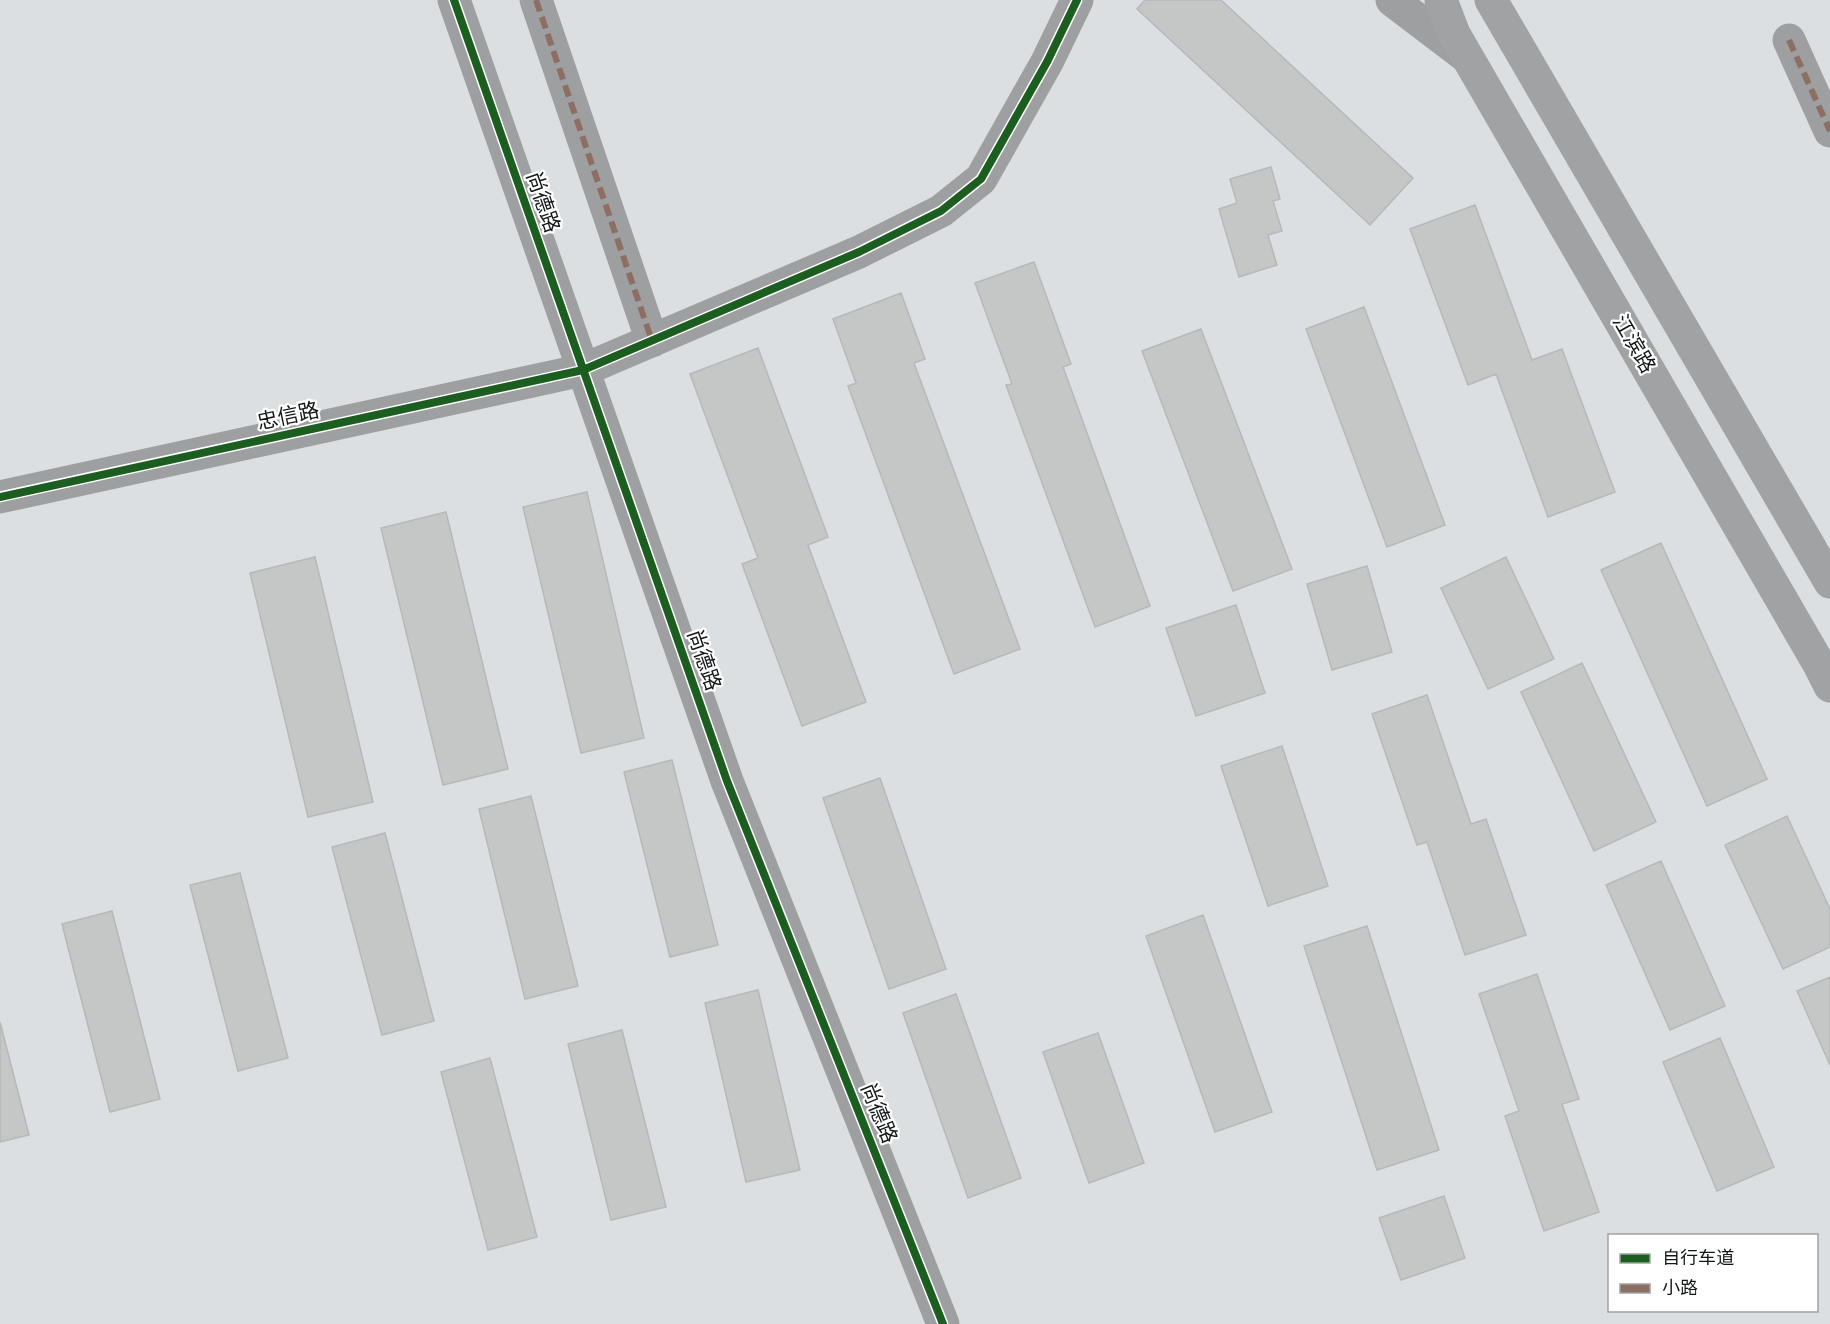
<svg xmlns="http://www.w3.org/2000/svg" width="1830" height="1324" font-family="'Work Sans','Noto Sans SC',sans-serif">
<style>
.building{fill:#c5c7c6;stroke:#b7b8b8;stroke-width:1.5}
.lines{fill:none;stroke-linecap:round;stroke-linejoin:round}
.minor{stroke:#9e9fa0;stroke-width:33}
.major{stroke:#a0a2a3;stroke-width:33}
.quiet{stroke:#8d6e63;stroke-width:6;stroke-dasharray:12 6;stroke-linecap:butt}
.cycleway-casing{stroke:#fff;stroke-width:11}
.cycleway{stroke:#1b5e20;stroke-width:8}
.labels{text-anchor:middle;stroke-width:4.5;stroke-linejoin:round;paint-order:stroke}
.street-label{font-size:21px;fill:#131617;stroke:#fff}
</style>
<rect width="100%" height="100%" fill="#dcdfe1"/>
<path class="building" d="M1145,0H1221L1413,178L1370,225L1137,9Z
M1271,167L1280,199L1273,201L1282,231L1268,235L1277,265L1239,277L1219,209L1237,203L1230,179Z
M1475,205L1532,360L1562,349L1615,492L1548,517L1496,374L1468,385L1410,229Z
M1034,262L1071,364L1063,367L1150,606L1095,627L1006,385L1012,384L975,283Z
M901,293L925,359L914,363L1020,649L954,674L848,386L856,383L833,319Z
M1364,307L1445,525L1387,547L1306,329Z
M1201,329L1292,569L1233,591L1142,351Z
M758,348L828,537L808,545L866,702L802,726L742,564L758,558L690,374Z
M587,492L644,738L581,753L523,507Z
M446,512L508,769L443,785L381,528Z
M1661,543L1767,779L1707,806L1601,570Z
M315,557L373,802L308,817L250,573Z
M1506,557L1554,659L1488,689L1441,588Z
M1367,566L1392,652L1332,670L1307,584Z
M1236,605L1265,693L1196,716L1166,628Z
M1582,663L1656,822L1594,851L1521,692Z
M1427,695L1471,824L1486,819L1526,935L1465,955L1427,842L1417,845L1372,714Z
M1282,746L1328,886L1268,906L1221,766Z
M672,760L718,945L670,957L624,772Z
M880,778L946,969L889,989L823,798Z
M531,796L578,986L525,999L479,809Z
M1787,816L1830,909V947L1783,969L1725,845Z
M385,833L434,1021L382,1035L332,847Z
M1661,861L1725,1006L1670,1030L1606,885Z
M240,873L288,1058L238,1071L190,885Z
M112,911L160,1099L110,1112L62,924Z
M1203,915L1272,1112L1215,1132L1146,936Z
M1367,926L1439,1150L1377,1170L1304,946Z
M1537,974L1579,1099L1562,1104L1599,1212L1544,1231L1505,1116L1519,1111L1479,994Z
M1830,977V1065L1797,991Z
M758,990L800,1170L746,1182L705,1003Z
M956,994L1021,1178L968,1198L903,1013Z
M0,1022L29,1135L0,1142Z
M622,1030L666,1207L611,1220L568,1044Z
M1098,1033L1144,1163L1089,1183L1043,1052Z
M1720,1038L1774,1167L1717,1191L1663,1062Z
M490,1058L537,1237L488,1250L441,1072Z
M1444,1196L1465,1258L1401,1280L1379,1218Z"/>
<g class="lines">
<path class="minor" d="M454,0L727,781L943,1324
M536,0L652,341
M1392,0L1467,57
M1789,40L1830,131
M0,497L583,370L859,252L941,211L981,179L1047,62L1077,0"/>
<path class="major" d="M1441,0L1454,34L1820,666L1830,686
M1491,0L1830,582"/>
<path class="quiet" d="M536,0L652,341
M1789,40L1830,131"/>
<g class="cycleway-casing">
<path id="cycleway" d="M454,0L727,781L943,1324
M0,497L583,370L859,252L941,211L981,179L1047,62L1077,0"/>
</g>
<use href="#cycleway" class="cycleway"/>
</g>
<g class="labels">
<g class="street-label">
<text transform="translate(543 202) rotate(71)" y="7">尚德路</text>
<text transform="translate(1634 344) rotate(60)" y="7">江滨路</text>
<text transform="translate(288 416) rotate(-12)" y="7">忠信路</text>
<text transform="translate(704 660) rotate(71)" y="7">尚德路</text>
<text transform="translate(879 1113) rotate(68)" y="7">尚德路</text>
</g>
</g>
<rect x="1608" y="1234" width="210" height="78" fill="#ffffff" stroke="#a1a2a2" stroke-width="1.5"/>
<rect x="1620" y="1254" width="30" height="9" fill="#1b5e20" stroke="#a1a2a2" stroke-width="1.5"/>
<text x="1662" y="1264" font-size="18" fill="#131617">自行车道</text>
<rect x="1620" y="1284" width="30" height="9" fill="#8d6e63" stroke="#a1a2a2" stroke-width="1.5"/>
<text x="1662" y="1294" font-size="18" fill="#131617">小路</text>
</svg>
